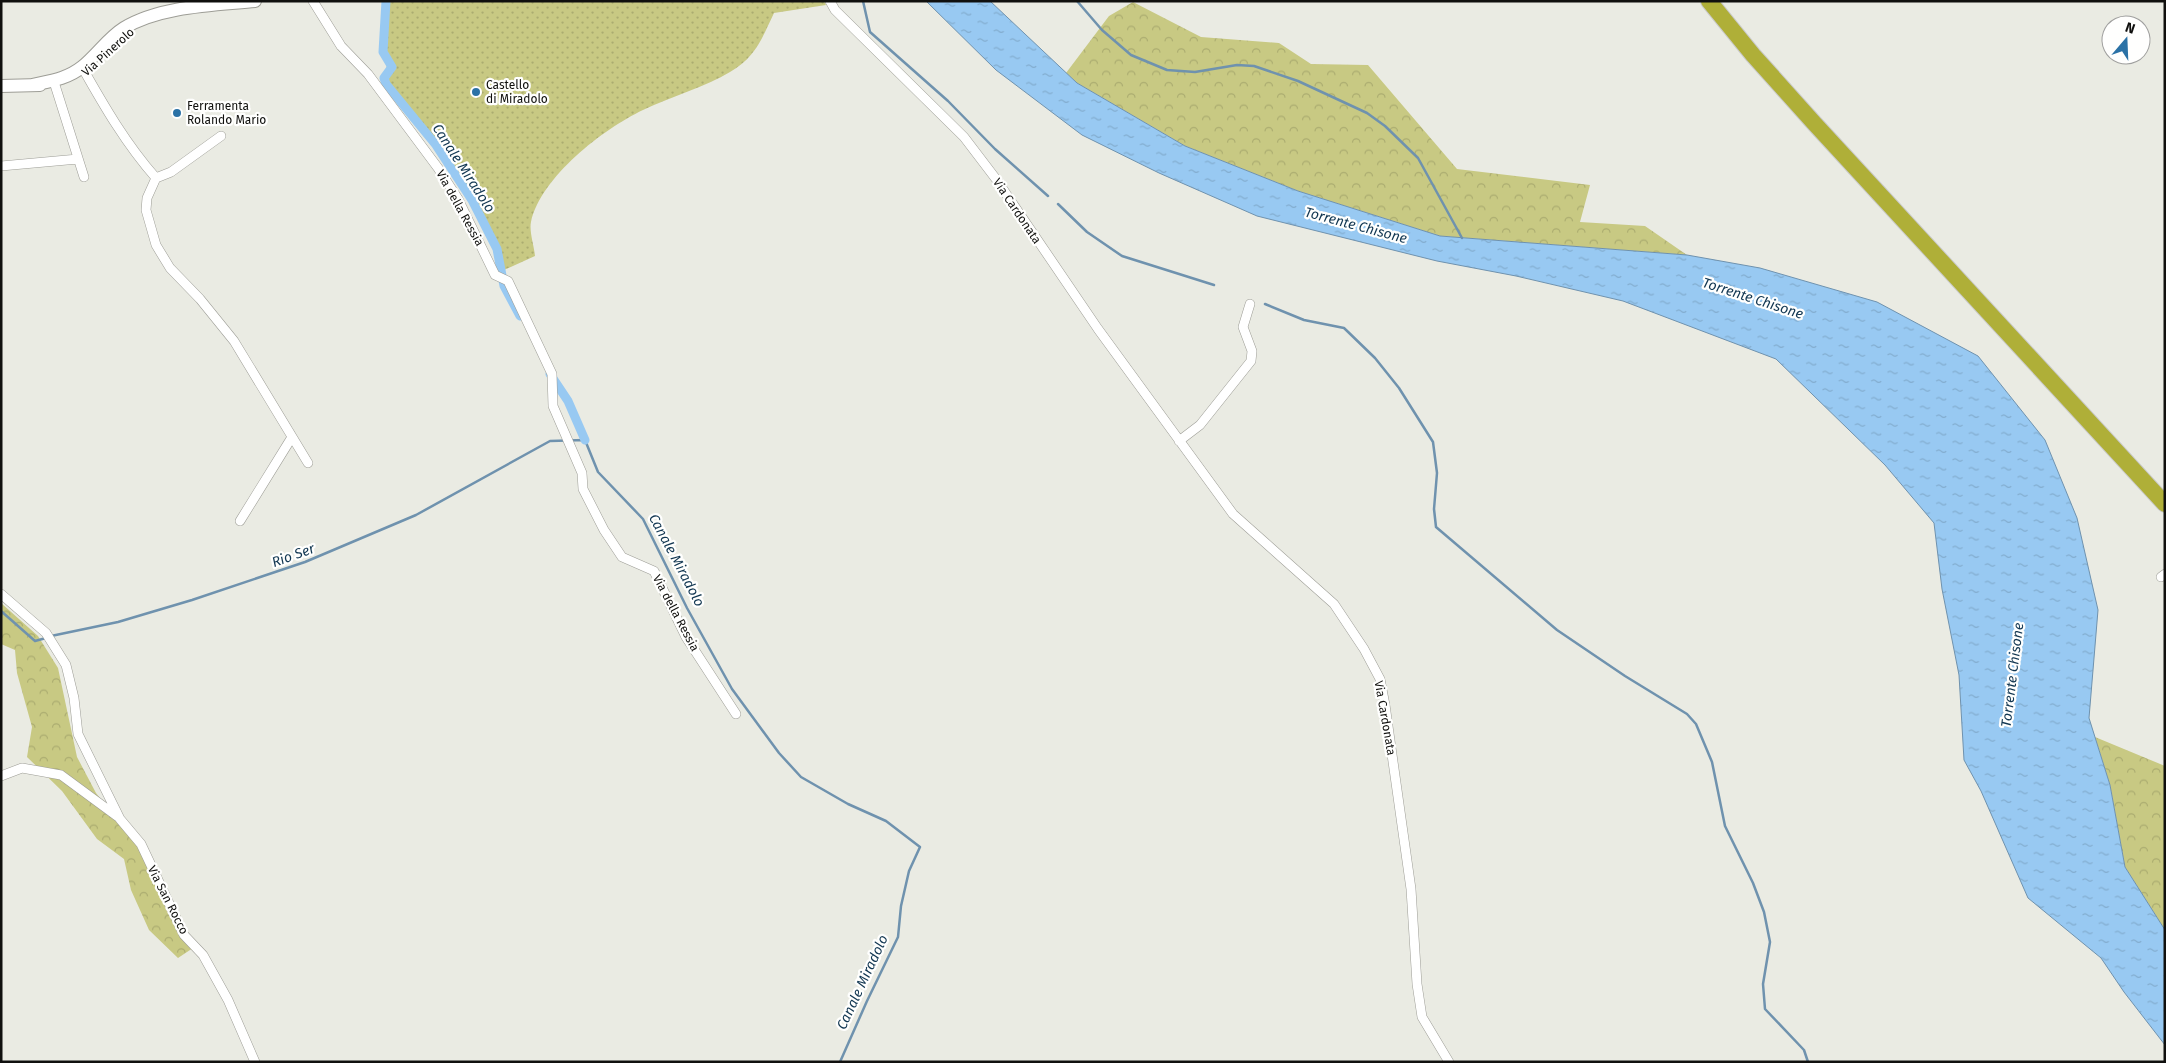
<svg xmlns="http://www.w3.org/2000/svg" width="2166" height="1063" font-family="'Fira Sans',sans-serif">
<style>
.forest{fill:url(#forest-crowns)}
.park{fill:url(#park-dots)}
.water{fill:url(#water-ripples);stroke:#6f92ae}
.lines{fill:none;stroke-linecap:round;stroke-linejoin:round}
.stream{stroke:#6f92ae;stroke-width:2.5}
.canal{stroke:#98c9f2;stroke-width:9}
.street-casing{stroke:#9d9d96;stroke-width:10}
.secondary-casing{stroke:#9d9d96;stroke-width:14}
.highway-casing{stroke:#cacaca;stroke-width:18}
.street{stroke:#fff;stroke-width:9}
.secondary{stroke:#fff;stroke-width:12}
.highway{stroke:#afaf38;stroke-width:16}
.poi-dot{fill:#2b72a6;stroke:#fffffe;stroke-width:2}
.labels{text-anchor:middle;stroke-width:4.5;stroke-linejoin:round;paint-order:stroke}
.street-label{font-size:12px;fill:#10100e;stroke:#fffffe}
.poi-label{font-size:12px;fill:#10100e;stroke:#fffffe;text-anchor:start}
.water-label{font-size:14px;font-style:italic;fill:#113651;stroke:#fffffe}
</style>
<defs>
<pattern id="forest-crowns" width="20" height="18" patternUnits="userSpaceOnUse" patternTransform="scale(1.25)"><rect width="20" height="18" fill="#c8c983"/><path d="M2 6a3 3 0 1 1 6 0M12 15a3 3 0 1 1 6 0" fill="none" stroke="#abac70"/></pattern>
<pattern id="park-dots" width="8" height="8" patternUnits="userSpaceOnUse" patternTransform="scale(1.25)"><rect width="8" height="8" fill="#c8c983"/><path d="M2 2h.1M6 6h.1" fill="none" stroke="#abac70" stroke-width="1.8" stroke-linecap="round"/></pattern>
<pattern id="water-ripples" width="26" height="14" patternUnits="userSpaceOnUse" patternTransform="scale(1.25)"><rect width="26" height="14" fill="#98c9f2"/><path d="M2 4q2-2 4 0t4 0M15 11q2-2 4 0t4 0" fill="none" stroke="#82acce"/></pattern>
</defs>
<rect width="100%" height="100%" fill="#eaebe3"/>
<path class="forest" d="M1133,2L1201,37L1279,43L1311,64L1368,65L1457,169L1590,185L1580,222L1645,226L1687,255L1440,236L1298,191L1185,146L1077,83L1066,73L1109,16Z
M1,603L38,636L58,668L77,757L96,793L136,844L193,948L178,958L149,930L131,890L124,859L97,839L62,791L27,757L32,727L17,673L15,650L1,644Z
M2095,737L2165,766V930L2125,867L2110,785Z"/>
<path class="park" d="M388,1H824L826,5L774,13C762,38 756,57 730,72C705,87 670,97 643,110C603,129 541,177 531,222C529,231 534,246 535,256L504,270L467,196L436,149L387,81L386,42Z"/>
<path class="water" d="M926,1H990L1077,83L1185,146L1298,191L1440,236L1687,255L1760,268L1877,302L1978,356L2045,440L2077,518L2098,610L2089,718L2110,785L2125,867L2165,930V1045L2124,992L2101,958L2028,898L1981,791L1964,760L1959,675L1942,589L1934,523L1885,465L1776,359L1623,301L1516,276L1437,261L1257,216L1159,173L1082,135L996,70Z"/>
<g class="lines">
<path class="stream" d="M863,1L870,32L948,101L995,149L1048,196
M1077,1L1102,30L1131,55L1167,70L1195,72L1237,65L1254,66L1298,81L1367,113L1385,126L1418,158L1462,238
M1058,204L1087,232L1122,256L1214,285
M1265,304L1304,320L1344,328L1375,358L1399,388L1433,442L1437,473L1434,509L1436,527L1557,630L1625,676L1687,714L1696,724L1712,762L1725,826L1753,883L1764,912L1770,942L1763,984L1765,1009L1804,1050L1808,1062
M1,611L35,641L46,638
M51,636L118,622L192,600L305,562L416,515L550,441L585,440L598,472L643,519L687,608L732,689L779,753L801,777L848,804L886,821L920,847L909,871L901,906L898,937L867,1001L840,1062"/>
<path class="canal" d="M386,1L383,52L392,67L384,78L386,84L436,145L472,200L497,249L504,286L520,316
M550,374L568,401L585,440"/>
<g class="street-casing">
<path id="street" d="M313,1L341,46L368,74L438,168L458,199L495,275L508,281L552,374L553,406L582,473L583,489L604,530L622,557L654,571L686,637L736,714
M830,1L835,10L964,137L996,179L1098,329L1233,514L1334,604L1364,649L1380,679L1385,705L1411,889L1417,984L1422,1017L1449,1062
M82,67C104,106 126,144 156,178L147,198L146,210L156,245L170,268L200,299L234,341L308,463
M55,85L84,177
M1,166L78,159
M156,178L171,172L221,136
M1179,441L1200,425L1251,361L1252,351L1243,327L1250,304
M240,521L292,437
M2161,577L2165,574
M1,594L46,633L66,665L74,698L78,734L120,819L141,844L184,935L203,955L228,1000L255,1062
M1,776L22,768L61,775L118,817"/>
</g>
<g class="secondary-casing">
<path id="secondary" d="M32,85C50,81 67,79 82,67C97,55 108,38 124,28C160,6 215,5 255,1
M1,86L40,85"/>
</g>
<g class="highway-casing">
<path id="highway" d="M1709,1L1753,55L1814,123L2165,504"/>
</g>
<use href="#street" class="street"/>
<use href="#secondary" class="secondary"/>
<use href="#highway" class="highway"/>
</g>
<g class="poi-dot">
<circle cx="476" cy="92" r="5"/>
<circle cx="177" cy="113" r="5"/>
</g>
<g class="labels">
<g class="street-label">
<text transform="translate(108 52) rotate(-42)" y="4">Via Pinerolo</text>
<text transform="translate(460 208) rotate(61)" y="4">Via della Ressia</text>
<text transform="translate(1017 211) rotate(56)" y="4">Via Cardonata</text>
<text transform="translate(676 613) rotate(62)" y="4">Via della Ressia</text>
<text transform="translate(1385 718) rotate(80)" y="4">Via Cardonata</text>
<text transform="translate(168 900) rotate(63)" y="4">Via San Rocco</text>
</g>
<g class="poi-label">
<text x="486" y="89">Castello<tspan x="486" dy="14">di Miradolo</tspan></text>
<text x="187" y="110">Ferramenta<tspan x="187" dy="14">Rolando Mario</tspan></text>
</g>
<g class="water-label">
<text transform="translate(464 168) rotate(57)" y="5">Canale Miradolo</text>
<text transform="translate(1356 225) rotate(15)" y="5">Torrente Chisone</text>
<text transform="translate(1753 298) rotate(18)" y="5">Torrente Chisone</text>
<text transform="translate(293 555) rotate(-20)" y="5">Rio Ser</text>
<text transform="translate(677 560) rotate(62)" y="5">Canale Miradolo</text>
<text transform="translate(2012 675) rotate(-83)" y="5">Torrente Chisone</text>
<text transform="translate(862 982) rotate(-65)" y="5">Canale Miradolo</text>
</g>
</g>
<rect width="2166" height="1063" fill="none" stroke="#10100e" stroke-width="5"/>
<g transform="translate(2126 40) rotate(19)"><circle r="24" fill="#fffffe" stroke="#9f9f9e"/>
<path d="M0-4L9 19L0 12L-9 19Z" fill="#2b72a6"/>
<text y="-8" font-size="14" font-weight="bold" text-anchor="middle" fill="#10100e">N</text>
</g>
</svg>
